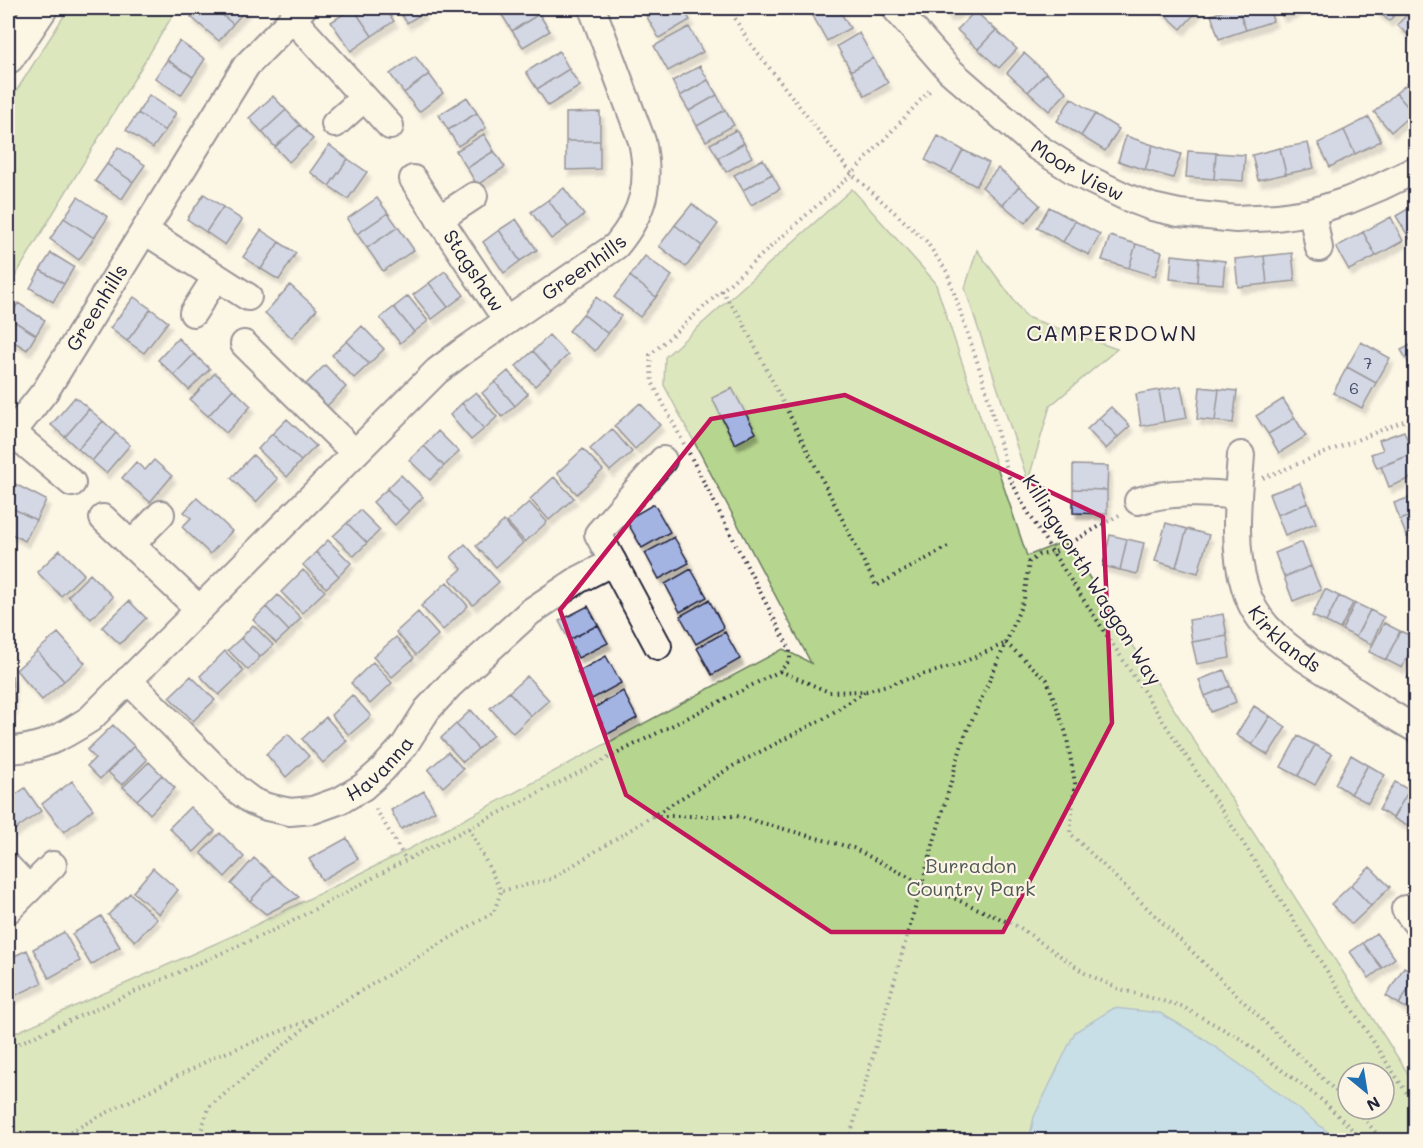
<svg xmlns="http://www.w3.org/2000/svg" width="1423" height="1148" font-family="Mali,sans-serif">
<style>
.green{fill:#b6d58e;stroke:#6c7c64;stroke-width:1.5;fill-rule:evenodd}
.water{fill:#8bc3ea;stroke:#6183a4;stroke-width:1.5}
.building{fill:#a3b3e2;stroke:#22223b;stroke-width:1.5;filter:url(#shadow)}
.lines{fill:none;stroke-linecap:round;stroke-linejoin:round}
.minor-casing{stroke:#22223b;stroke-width:30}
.major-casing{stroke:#22223b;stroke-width:36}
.path{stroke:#22223b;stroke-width:4;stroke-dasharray:1.5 4.5;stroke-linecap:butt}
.minor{stroke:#fcf5e5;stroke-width:26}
.major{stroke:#fcf5e5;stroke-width:32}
.marked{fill:none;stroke:#c2185b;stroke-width:4.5;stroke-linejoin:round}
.labels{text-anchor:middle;stroke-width:4.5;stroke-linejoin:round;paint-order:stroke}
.number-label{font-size:16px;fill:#424665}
.street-label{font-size:20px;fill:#22223b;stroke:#fcf5e5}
.park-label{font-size:20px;fill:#4e5854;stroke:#fcf5e5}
.quarter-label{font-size:22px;letter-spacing:1.5px;fill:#22223b;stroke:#fcf5e5}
</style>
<defs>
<filter id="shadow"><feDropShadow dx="3.5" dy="6" stdDeviation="1.5" flood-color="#0004"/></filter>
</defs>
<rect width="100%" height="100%" fill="#fcf5e5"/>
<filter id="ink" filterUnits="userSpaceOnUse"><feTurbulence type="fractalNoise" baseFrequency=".0167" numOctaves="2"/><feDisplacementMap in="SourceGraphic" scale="12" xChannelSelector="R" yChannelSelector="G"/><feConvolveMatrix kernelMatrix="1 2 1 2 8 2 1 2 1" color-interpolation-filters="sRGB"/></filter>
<g filter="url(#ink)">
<path class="green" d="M69,8H177L8,288V104Z
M852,189L935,282L1027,556L1066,541L1409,1075L1415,1076V1140H8V1036L237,934L394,857L783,649L811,663L664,385L665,357ZM1348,1073H1384V1109H1348Z
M977,250L1026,317L1117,349L1050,406L1028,481L965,288Z"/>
<path class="water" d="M1114,1008L1160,1013L1198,1035L1266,1083L1338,1140H1029L1034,1117L1075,1032Z"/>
<path class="building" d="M199,8H214L233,24L219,41L191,17Z
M214,8H247L233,24Z
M353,8H385L394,21L372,36Z
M353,8L372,36L351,51L331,22Z
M397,8H420L423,13L407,23Z
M498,8H514L502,15Z
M514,8H535L539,14L512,31L502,15Z
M642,8H664L647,17Z
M664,8H683L690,20L659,38L647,17Z
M808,8H827L813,16Z
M827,8H838L850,28L827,41L813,16Z
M944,8H964L949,16Z
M1162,8H1197L1199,9L1181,29L1160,10Z
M1232,8H1238L1246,30L1219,39L1211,15Z
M1238,8H1269L1273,21L1246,30Z
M1278,8H1303L1282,16Z
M1374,8H1401L1389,21Z
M1413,8H1416V42L1397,25Z
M975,11L996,30L978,49L957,30Z
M539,14L550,31L523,47L512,31Z
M689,27L703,52L668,71L654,46Z
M996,30L1017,49L999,68L978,49Z
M859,33L873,58L851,71L837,46Z
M179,41L205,59L193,77L167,60Z
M559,51L569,69L537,89L526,72Z
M1024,53L1046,73L1028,92L1007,73Z
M415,56L429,74L404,93L390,74Z
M873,58L888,83L865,96L851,71Z
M167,60L193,77L181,95L155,78Z
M700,66L708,80L680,96L672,81Z
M569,69L580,86L548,106L537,89Z
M1046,73L1067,92L1049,111L1028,92Z
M429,74L443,93L419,112L404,93Z
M1416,76V111L1413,113L1396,93Z
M708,80L717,95L689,111L680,96Z
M1396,93L1413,113L1391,132L1374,112Z
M149,95L176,113L165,131L138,113Z
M717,95L725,110L697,126L689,111Z
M273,96L286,110L262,132L249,118Z
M467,97L477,113L448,130L439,115Z
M1071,98L1095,114L1081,136L1057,121Z
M286,110L300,125L275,147L262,132Z
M725,110L734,125L706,141L697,126Z
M600,112V141H566V113Z
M138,113L165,131L153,148L126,130Z
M477,113L486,128L458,146L448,130Z
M1095,114L1119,129L1105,151L1081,136Z
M1369,117L1381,141L1355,154L1344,130Z
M300,125L313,139L289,162L275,147Z
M736,130L744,143L718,158L710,144Z
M1344,130L1355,154L1330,167L1318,143Z
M484,134L494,151L467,168L456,151Z
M938,136L963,150L951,173L925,160Z
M1126,136L1153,145L1145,170L1118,161Z
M566,141H600V169L566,170Z
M744,143L752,157L726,172L718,158Z
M1308,143L1314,168L1286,174L1280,148Z
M329,145L348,159L329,186L310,172Z
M1153,145L1181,154L1173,178L1145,170Z
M118,147L145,165L133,182L107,164Z
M1280,148L1286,174L1258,180L1252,155Z
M963,150L989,163L976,186L951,173Z
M494,151L505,167L477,185L467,168Z
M1188,151L1216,153L1214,179L1186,177Z
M1216,153L1245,155L1243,181L1214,179Z
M348,159L367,172L348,199L329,186Z
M763,159L772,174L743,190L734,175Z
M107,164L133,182L122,199L95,181Z
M998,168L1019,186L1003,205L982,187Z
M772,174L780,189L751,205L743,190Z
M1019,186L1040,205L1025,223L1003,205Z
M564,188L584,215L568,227L548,200Z
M204,194L223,207L206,232L187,219Z
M78,197L108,217L94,238L64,218Z
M377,198L388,213L357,234L347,219Z
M548,200L568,227L551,239L531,212Z
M692,204L718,224L702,246L675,225Z
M1416,204V236L1410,239L1396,216Z
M223,207L242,220L225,245L206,232Z
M1049,207L1075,221L1063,242L1037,228Z
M388,213L398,227L367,248L357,234Z
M1391,217L1403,241L1376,256L1363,232Z
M64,218L94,238L79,260L50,239Z
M516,219L537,250L520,261L499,230Z
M1075,221L1100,234L1089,255L1063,242Z
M675,225L702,246L686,267L659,246Z
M398,227L414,250L383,271L367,248Z
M261,230L279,242L261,269L243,257Z
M499,230L520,261L504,273L483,242Z
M1363,232L1376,256L1349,270L1336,247Z
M1110,236L1136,244L1129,268L1102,260Z
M279,242L296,253L279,280L261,269Z
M1136,244L1162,252L1155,276L1129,268Z
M51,253L74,267L64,284L40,270Z
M1292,253L1295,281L1267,284L1264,256Z
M1172,255L1199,258L1197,282L1170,279Z
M645,256L672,276L656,297L630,276Z
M1264,256L1267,284L1238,287L1235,259Z
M1199,258L1225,261L1223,284L1197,282Z
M40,270L64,284L53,302L30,288Z
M445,271L464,295L448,307L429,283Z
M630,276L656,297L640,317L614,297Z
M429,283L448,307L432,319L413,295Z
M290,285L317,309L292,338L265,313Z
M408,296L428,321L414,332L394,307Z
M134,297L151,309L127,341L110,328Z
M596,297L621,316L608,334L583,314Z
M18,303L45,320L36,335L9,318Z
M394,307L414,332L400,343L380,318Z
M151,309L168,322L144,353L127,341Z
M583,314L608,334L595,351L569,331Z
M9,318L36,335L27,350L8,338V320Z
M362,326L384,349L369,364L347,341Z
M549,335L568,355L551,371L533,351Z
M178,338L194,354L174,375L158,360Z
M347,341L369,364L354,378L332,355Z
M1361,342L1390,358L1376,383L1347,367Z
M1416,342V375L1401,350Z
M533,351L551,371L535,386L516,366Z
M194,354L210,369L189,390L174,375Z
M325,365L346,387L327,406L306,384Z
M1347,367L1376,383L1362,408L1333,393Z
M508,371L528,394L515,406L495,382Z
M215,373L233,389L208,416L190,400Z
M495,382L515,406L502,417L482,393Z
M1181,386L1187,418L1164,422L1159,390Z
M1200,387L1219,389L1215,421L1197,419Z
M732,388L756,433L735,444L712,398Z
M233,389L251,406L226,433L208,416Z
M1219,389L1237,391L1233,423L1215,421Z
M1159,390L1164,422L1141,426L1136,394Z
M476,392L497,417L484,429L462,403Z
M75,397L89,409L65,437L51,425Z
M1283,399L1295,418L1268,434L1256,416Z
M462,403L484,429L471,440L450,415Z
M640,403L660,425L635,449L614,426Z
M1111,407L1130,426L1118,437L1099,418Z
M89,409L103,421L78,449L65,437Z
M1099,418L1118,437L1106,449L1087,429Z
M1295,418L1306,436L1279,453L1268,434Z
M287,419L316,446L301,461L272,434Z
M103,421L116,433L92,461L78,449Z
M612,429L632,452L610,471L590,449Z
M438,431L459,452L444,466L424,446Z
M1404,431L1413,454L1377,468L1371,454L1383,450L1379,440Z
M116,433L130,445L106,473L92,461Z
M272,434L301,461L287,477L258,449Z
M424,446L444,466L430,480L409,460Z
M583,449L603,470L577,494L557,473Z
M1413,454L1416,460V476L1389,487L1381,466Z
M253,455L278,479L256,502L231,478Z
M154,460L172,476L150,502L122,478L136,462L145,470Z
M1073,465L1108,466L1107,490L1073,489Z
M401,475L423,497L409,511L387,489Z
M554,477L574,498L549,520L530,499Z
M13,483L46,500L36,520L8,506V494Z
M1300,483L1308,503L1277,515L1269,494Z
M387,489L409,511L395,525L373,502Z
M1073,489L1107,490V514L1073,513Z
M1416,495V514L1400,520L1394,503Z
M197,498L232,531L210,554L182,527L191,518L184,512Z
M529,502L547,522L525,542L507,522Z
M1308,503L1316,523L1285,535L1277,515Z
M654,504L670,532L642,548L626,520Z
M8,506L36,520L25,541L8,532Z
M360,510L380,530L367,543L347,523Z
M1416,514V534L1407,537L1400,520Z
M504,521L523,543L496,567L476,546Z
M347,523L367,543L354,556L333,536Z
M1166,523L1187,529L1176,567L1155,561Z
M1187,529L1209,535L1198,573L1176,567Z
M1110,535L1127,539L1120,570L1103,566Z
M674,537L689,563L659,579L645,553Z
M1127,539L1144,543L1137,574L1120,570Z
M328,540L351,563L339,576L316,552Z
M1302,542L1311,566L1284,577L1275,553Z
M465,544L499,582L473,605L450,579L462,569L451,557Z
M60,550L84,574L61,596L37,572Z
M316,552L339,576L326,588L303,565Z
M1311,566L1321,590L1293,601L1284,577Z
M691,569L707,597L680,612L665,584Z
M303,570L325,591L302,613L281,592Z
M90,574L113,597L91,619L68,596Z
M447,582L468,606L443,630L421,606Z
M1325,589L1339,596L1326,622L1312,616Z
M278,595L301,618L289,631L266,607Z
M1339,596L1353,603L1340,629L1326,622Z
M709,600L724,628L696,644L680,616Z
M129,601L146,618L120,644L102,627Z
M1355,603L1370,610L1356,637L1342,630Z
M588,606L598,625L569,640L559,621Z
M266,607L289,631L276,643L253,620Z
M1370,610L1384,617L1371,644L1356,637Z
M418,612L438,635L416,655L396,632Z
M1223,614L1227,636L1192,642L1189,620Z
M1384,623L1400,631L1386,660L1369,652Z
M253,625L273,645L260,657L241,638Z
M598,625L608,643L578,658L569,640Z
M1400,631L1416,638L1402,668L1386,660Z
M725,632L740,659L712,675L697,648Z
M58,633L85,663L64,681L37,651Z
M1227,636L1230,658L1197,664L1192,642Z
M396,637L414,658L392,677L373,657Z
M241,638L260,657L248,670L228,650Z
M37,651L64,681L42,700L16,670Z
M225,651L244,671L219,695L200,676Z
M606,656L621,683L592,699L577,672Z
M1416,661V683L1407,679Z
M373,662L392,683L370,704L351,683Z
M1224,670L1230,686L1205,696L1199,680Z
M8,676H12L13,709L8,710Z
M191,676L215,700L193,721L169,697Z
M527,676L549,700L531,716L509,692Z
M1230,686L1236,702L1211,712L1205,696Z
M623,691L637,718L608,734L594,708Z
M509,692L531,716L513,733L490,708Z
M352,695L371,716L349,735L331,715Z
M1254,706L1270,716L1252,745L1236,735Z
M471,710L493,735L478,749L456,724Z
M1270,716L1286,727L1268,755L1252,745Z
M326,717L347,741L323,763L302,739Z
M456,724L478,749L463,762L441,738Z
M113,725L134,746L100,779L87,766L95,758L87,750Z
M288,734L309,756L286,777L266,754Z
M1298,736L1315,745L1298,776L1281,767Z
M1315,745L1332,754L1315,785L1298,776Z
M134,746L147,760L122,785L108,772Z
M448,752L463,769L443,787L428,770Z
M1351,755L1368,765L1351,794L1335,784Z
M149,762L162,775L137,800L123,787Z
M1368,765L1385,775L1368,803L1351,794Z
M162,775L175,788L150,814L137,800Z
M72,781L93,809L64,832L42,804Z
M1395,782L1409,790L1393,818L1379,810Z
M25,788L41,811L13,831L8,823V800Z
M1409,790L1416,794V811L1407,826L1393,818Z
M424,791L435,811L401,829L391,810Z
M190,807L215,831L194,852L169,828Z
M1416,811V831L1407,826Z
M220,833L244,857L225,877L201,853Z
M347,838L358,859L322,880L309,859Z
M254,858L273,875L250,901L231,884Z
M1370,867L1390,887L1371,906L1351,885Z
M153,868L178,890L159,914L133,892Z
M273,875L299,897L266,914L250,901Z
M1351,885L1371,906L1352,924L1331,904Z
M130,893L157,919L135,941L108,915Z
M101,916L120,947L91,965L72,934Z
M64,932L80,961L49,978L33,949Z
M1376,933L1395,958L1382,968L1363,943Z
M1363,943L1382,968L1369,978L1350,952Z
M27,950L42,983L10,998L8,992V959Z
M1404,967L1416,974V977L1399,1004L1386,996Z
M1416,977V1006L1412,1012L1399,1004Z"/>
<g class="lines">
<g class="minor-casing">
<g id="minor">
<path id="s1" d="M895,8L949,70L1037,147L1082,176L1126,197L1152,207L1179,213L1236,219L1277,217L1312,212L1349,200L1380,187L1409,173L1416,169"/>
<path d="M292,18L390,126"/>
<path d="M335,124L364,98"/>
<path id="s2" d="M413,179L507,321"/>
<path d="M1312,212L1319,248"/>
<path d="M439,219L474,196"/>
<path d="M145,231L248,297"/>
<path d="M193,313L216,277"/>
<path d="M244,344L355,453"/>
<path d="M13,433L72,483"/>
<path id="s3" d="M8,438L46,390L246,66L303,8"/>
<path id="s4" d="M1241,455C1238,497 1232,547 1245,587C1250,605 1261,622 1274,634C1291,651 1313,664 1334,677C1361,695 1387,713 1416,729"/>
<path d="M1138,501C1167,491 1208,492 1238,496"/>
<path d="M103,518L199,609"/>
<path d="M131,545L161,514"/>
<path d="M658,646L598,534L663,460"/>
<path id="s5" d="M128,680L236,789L252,801L267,807L290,812L313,810L341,800L363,787L382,770L404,746L427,710L449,686L530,612L578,580L613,562"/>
<path id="s6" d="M8,750C41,749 62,737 90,719L437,371L462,352L616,246C644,212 651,184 642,141L592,8"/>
<path d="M8,867L29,889"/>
<path d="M1405,909L1416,923"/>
<path d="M8,910L53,865"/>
</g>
</g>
<g class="major-casing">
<path id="major" d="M8,57L41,8"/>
</g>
<path class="path" d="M729,8L747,39L852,174L926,241L947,272L984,382L1009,477L1023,504L1053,553L1416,1107
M721,291L739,315L876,586L948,547
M684,444L652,382L650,355L852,174L932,88
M1263,478L1416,416
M1006,643L1047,680L1066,733L1075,783L1070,833L1348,1103
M780,671L829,692L866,691L957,665L1006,643
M376,809L406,860
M653,816H737L853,848L922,884L1019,927L1085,973L1119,989L1181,1006L1241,1039L1323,1101L1363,1140
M469,828L501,891L551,879L733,766L823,719L866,691
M8,1048L285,925L406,860L780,671L790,660V650L689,453
M1354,1109L1366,1121L1382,1140
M75,1130L99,1140
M54,1140L215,1057L317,1017L494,912L501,891
M198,1140L209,1107L314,1020
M849,1140L963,740L1006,643L1024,599L1029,562L1039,555L1053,553L1119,515"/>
<use href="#minor" class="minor"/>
<use href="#major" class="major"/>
</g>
</g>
<path d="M0 0H1423V1148H0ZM845,395L1103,517L1112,723L1003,932H831L626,795L560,610L711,419Z" fill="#fcf5e5" fill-opacity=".55" fill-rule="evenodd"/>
<path class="marked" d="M845,395L1103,517L1112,723L1003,932H831L626,795L560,610L711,419Z"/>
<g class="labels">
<g class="number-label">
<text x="1368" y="369">7</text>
<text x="1354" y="394">6</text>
</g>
<g class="street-label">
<text dy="7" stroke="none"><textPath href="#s1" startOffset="246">Moor View</textPath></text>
<text dy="7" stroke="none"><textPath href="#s6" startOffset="760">Greenhills</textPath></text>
<text dy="7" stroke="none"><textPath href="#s2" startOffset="110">Stagshaw</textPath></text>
<text dy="7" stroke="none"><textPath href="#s3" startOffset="158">Greenhills</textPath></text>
<text transform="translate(1092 580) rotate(58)" y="7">Killingworth Waggon Way</text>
<text dy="7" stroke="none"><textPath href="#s4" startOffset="200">Kirklands</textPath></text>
<text dy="7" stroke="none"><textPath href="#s5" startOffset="316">Havanna</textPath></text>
</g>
<g class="park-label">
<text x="971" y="873">Burradon<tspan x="971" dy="23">Country Park</tspan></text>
</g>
<g class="quarter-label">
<text x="1112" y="341">CAMPERDOWN</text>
</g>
</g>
<rect width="1423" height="1148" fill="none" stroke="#fcf5e5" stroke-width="30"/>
<rect x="15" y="15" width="1393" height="1118" fill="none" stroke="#22223b" stroke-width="2" filter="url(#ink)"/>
<g transform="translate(1366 1091) rotate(150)"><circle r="28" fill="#fcf5e5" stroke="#a5a1a1" stroke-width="1.5"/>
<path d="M0-4.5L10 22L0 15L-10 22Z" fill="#1f6fb2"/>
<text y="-9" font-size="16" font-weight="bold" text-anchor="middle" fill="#22223b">N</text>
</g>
</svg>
